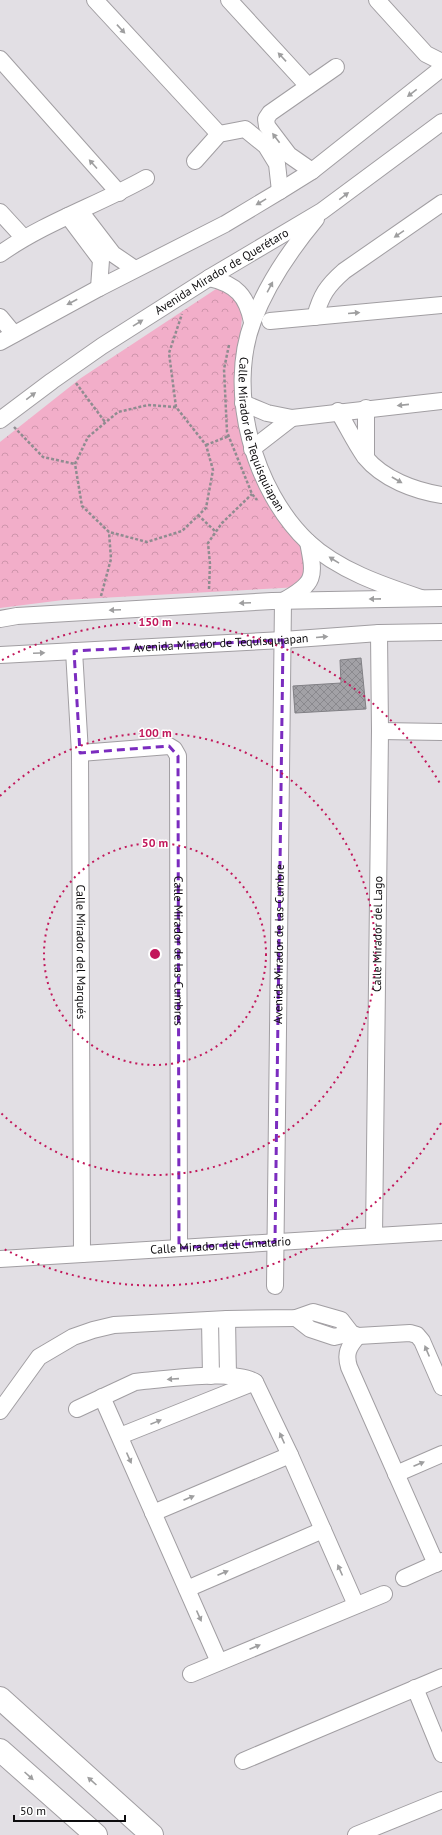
<svg xmlns="http://www.w3.org/2000/svg" width="442" height="1835" font-family="'PT Sans',sans-serif">
<style>
.park{fill:url(#park-crowns)}
.building{fill:url(#building-cross-hatch);stroke:#818085}
.lines{fill:none;stroke-linecap:round;stroke-linejoin:round}
.street-casing{stroke:#a19ea2;stroke-width:18}
.secondary-casing{stroke:#a19ea2;stroke-width:24}
.path{stroke:#8f8c90;stroke-width:2.5;stroke-dasharray:3 2;stroke-linecap:butt}
.street{stroke:#fff;stroke-width:16}
.secondary{stroke:#fff;stroke-width:22}
.oneway{fill:#9e9e9f}
.marked{fill:none;stroke:#7b2cbf;stroke-width:3;stroke-dasharray:8 5;stroke-linejoin:round}
.ring{fill:none;stroke:#c2185b;stroke-width:2;stroke-dasharray:2 4}
.labels{text-anchor:middle;stroke-width:3;stroke-linejoin:round;paint-order:stroke}
.street-label{font-size:12px;fill:#0d0c0e;stroke:#fff}
.centre{fill:#c2185b;stroke:#fff;stroke-width:2}
.ring-label{font-size:12px;text-anchor:middle;font-weight:bold;fill:#c2185b;stroke:#fff;stroke-width:3;stroke-linejoin:round;paint-order:stroke}
</style>
<defs>
<pattern id="park-crowns" width="20" height="18" patternUnits="userSpaceOnUse"><rect width="20" height="18" fill="#f2aec9"/><path d="M2 6a3 3 0 1 1 6 0M12 15a3 3 0 1 1 6 0" fill="none" stroke="#ce94ab"/></pattern>
<pattern id="building-cross-hatch" width="8" height="8" patternUnits="userSpaceOnUse"><rect width="8" height="8" fill="#a2a1a6"/><path d="M0 0l8 8M0 8l8-8" fill="none" stroke="#8a898e"/></pattern>
</defs>
<rect width="100%" height="100%" fill="#e2dfe4"/>
<path class="park" d="M216,289L233,292L243,307L239,349L235,406L259,488L309,552L300,587L63,600L0,608V442L81,378Z"/>
<path class="building" d="M361,658L366,709L295,713L293,686L341,683L340,660Z"/>
<g class="lines">
<g class="street-casing">
<g id="street">
<path d="M95,0L219,134"/>
<path d="M229,0L308,86"/>
<path d="M377,0L426,54L442,62"/>
<path d="M0,59L119,193"/>
<path d="M195,161L219,134L245,129L266,146L277,164L280,191"/>
<path d="M312,171L289,155L267,126L266,119L270,113L336,67"/>
<path d="M80,211L113,254L135,269"/>
<path d="M0,212L23,237"/>
<path d="M68,216L101,260L99,288"/>
<path id="s1" d="M316,219C291,249 267,284 253,321C226,392 254,491 308,542C338,570 382,585 421,598"/>
<path d="M0,254C45,222 98,205 146,178"/>
<path d="M209,278C236,284 247,296 252,322"/>
<path d="M0,317L14,334"/>
<path d="M315,317C321,295 327,286 344,271L442,203"/>
<path d="M270,321L442,305"/>
<path d="M0,342L99,288L225,224L280,191L312,171L442,68"/>
<path d="M243,403L267,413L292,418L442,401"/>
<path d="M338,411C347,426 355,443 365,457C383,479 415,491 442,495"/>
<path id="s2" d="M0,420L52,381L102,346L209,278L322,211L442,122"/>
<path d="M252,449L292,418"/>
<path d="M366,457V408"/>
<path d="M0,619L17,616L272,601L442,598"/>
<path id="s3" d="M74,651L80,753L82,1254"/>
<path id="s4" d="M0,655L283,640L379,633L442,632"/>
<path d="M380,731L442,732"/>
<path id="s5" d="M80,753L169,746L174,749L178,756L179,1248"/>
<path id="s6" d="M374,1236L380,731L379,633"/>
<path id="s7" d="M0,1259L442,1232"/>
<path id="s8" d="M275,1286L283,601C316,583 315,577 308,542"/>
<path d="M296,1318L310,1329L334,1337L351,1333"/>
<path d="M227,1319L228,1376"/>
<path d="M210,1320L211,1376"/>
<path d="M358,1336C348,1347 345,1354 349,1367L436,1564"/>
<path d="M102,1397L219,1662"/>
<path d="M77,1409L135,1382L143,1381C168,1379 235,1369 255,1382L290,1455L356,1605"/>
<path d="M0,1411L39,1357L73,1337L93,1330L114,1325L227,1319L296,1318L313,1312L341,1320L351,1333L358,1336L410,1333L417,1335L422,1341L442,1387"/>
<path d="M120,1436L255,1382"/>
<path d="M396,1474L442,1454"/>
<path d="M153,1513L290,1455"/>
<path d="M404,1578L442,1561"/>
<path d="M187,1589L323,1530"/>
<path d="M191,1674L384,1594"/>
<path d="M415,1688L442,1754"/>
<path d="M243,1761L442,1677"/>
<path d="M356,1835L442,1800"/>
</g>
</g>
<g class="secondary-casing">
<path id="secondary" d="M0,1698L152,1835
M0,1750L96,1835"/>
</g>
<path class="path" d="M229,345L224,369L227,432L252,494L257,500
M76,383L105,422
M176,407L148,405L118,412L88,437L75,464L82,506L109,532L147,542L182,531L206,508L213,470L206,445L176,407L169,353L182,314
M14,427L43,457L75,464
M206,445L229,436
M198,515L216,532
M209,589L210,564L208,543L222,523L252,494
M101,596L111,559L109,532"/>
<use href="#street" class="street"/>
<use href="#secondary" class="secondary"/>
</g>
<defs><path id="oneway-solid" d="M-6-.8H1V-3.2L6.5 0L1 3.2V.8H-6Z"/></defs>
<g class="oneway">
<use href="#oneway-solid" transform="translate(121 29) rotate(47)"/>
<use href="#oneway-solid" transform="translate(282 57) rotate(-133)"/>
<use href="#oneway-solid" transform="translate(412 93) rotate(142)"/>
<use href="#oneway-solid" transform="translate(276 138) rotate(-127)"/>
<use href="#oneway-solid" transform="translate(93 164) rotate(-132)"/>
<use href="#oneway-solid" transform="translate(344 196) rotate(-37)"/>
<use href="#oneway-solid" transform="translate(261 202) rotate(149)"/>
<use href="#oneway-solid" transform="translate(399 234) rotate(146)"/>
<use href="#oneway-solid" transform="translate(270 287) rotate(-62)"/>
<use href="#oneway-solid" transform="translate(72 302) rotate(152)"/>
<use href="#oneway-solid" transform="translate(354 313) rotate(-5)"/>
<use href="#oneway-solid" transform="translate(138 323) rotate(-32)"/>
<use href="#oneway-solid" transform="translate(31 396) rotate(-37)"/>
<use href="#oneway-solid" transform="translate(403 405) rotate(174)"/>
<use href="#oneway-solid" transform="translate(397 480) rotate(30)"/>
<use href="#oneway-solid" transform="translate(334 560) rotate(-148)"/>
<use href="#oneway-solid" transform="translate(375 599) rotate(179)"/>
<use href="#oneway-solid" transform="translate(245 603) rotate(177)"/>
<use href="#oneway-solid" transform="translate(115 610) rotate(177)"/>
<use href="#oneway-solid" transform="translate(322 637) rotate(-5)"/>
<use href="#oneway-solid" transform="translate(39 653) rotate(-3)"/>
<use href="#oneway-solid" transform="translate(427 1351) rotate(-113)"/>
<use href="#oneway-solid" transform="translate(173 1379) rotate(176)"/>
<use href="#oneway-solid" transform="translate(156 1422) rotate(-22)"/>
<use href="#oneway-solid" transform="translate(282 1438) rotate(-114)"/>
<use href="#oneway-solid" transform="translate(129 1458) rotate(66)"/>
<use href="#oneway-solid" transform="translate(419 1464) rotate(-23)"/>
<use href="#oneway-solid" transform="translate(189 1498) rotate(-23)"/>
<use href="#oneway-solid" transform="translate(340 1570) rotate(-114)"/>
<use href="#oneway-solid" transform="translate(223 1573) rotate(-23)"/>
<use href="#oneway-solid" transform="translate(199 1616) rotate(66)"/>
<use href="#oneway-solid" transform="translate(255 1647) rotate(-23)"/>
<use href="#oneway-solid" transform="translate(29 1776) rotate(42)"/>
<use href="#oneway-solid" transform="translate(92 1781) rotate(-138)"/>
</g>
<path class="marked" d="M283,640L275,1242L179,1248L178,756L169,746L80,753L74,651Z"/>
<g class="ring">
<circle cx="155" cy="954" r="111"/>
<path d="M0 796A221 221 0 1 1 0 1112"/>
<path d="M441 1123A332 332 0 0 1 2 1248M2 660A332 332 0 0 1 441 785"/>
</g>
<g class="labels">
<g class="street-label">
<text dy="4" stroke="none"><textPath href="#s2" startOffset="267">Avenida Mirador de Querétaro</textPath></text>
<text dy="4" stroke="none"><textPath href="#s1" startOffset="238">Calle Mirador de Tequisquiapan</textPath></text>
<text dy="4" stroke="none"><textPath href="#s4" startOffset="221">Avenida Mirador de Tequisquiapan</textPath></text>
<text dy="4" stroke="none"><textPath href="#s6" startOffset="302">Calle Mirador del Lago</textPath></text>
<text dy="4" stroke="none"><textPath href="#s8" startOffset="342">Avenida Mirador de las Cumbre</textPath></text>
<text dy="4" stroke="none"><textPath href="#s5" startOffset="298">Calle Mirador de las Cumbres</textPath></text>
<text dy="4" stroke="none"><textPath href="#s3" startOffset="301">Calle Mirador del Marqués</textPath></text>
<text dy="4" stroke="none"><textPath href="#s7" startOffset="221">Calle Mirador del Cimatario</textPath></text>
</g>
</g>
<circle cx="155" cy="954" r="6" class="centre"/>
<g class="ring-label">
<text x="155" y="626">150 m</text>
<text x="155" y="737">100 m</text>
<text x="155" y="847">50 m</text>
</g>
<path d="M14 1815v6h111v-6" fill="none" stroke="#0d0c0e" stroke-width="2"/>
<text x="20" y="1815" font-size="12" fill="#0d0c0e" stroke="#ffffff" stroke-width="3" paint-order="stroke">50 m</text>
</svg>
